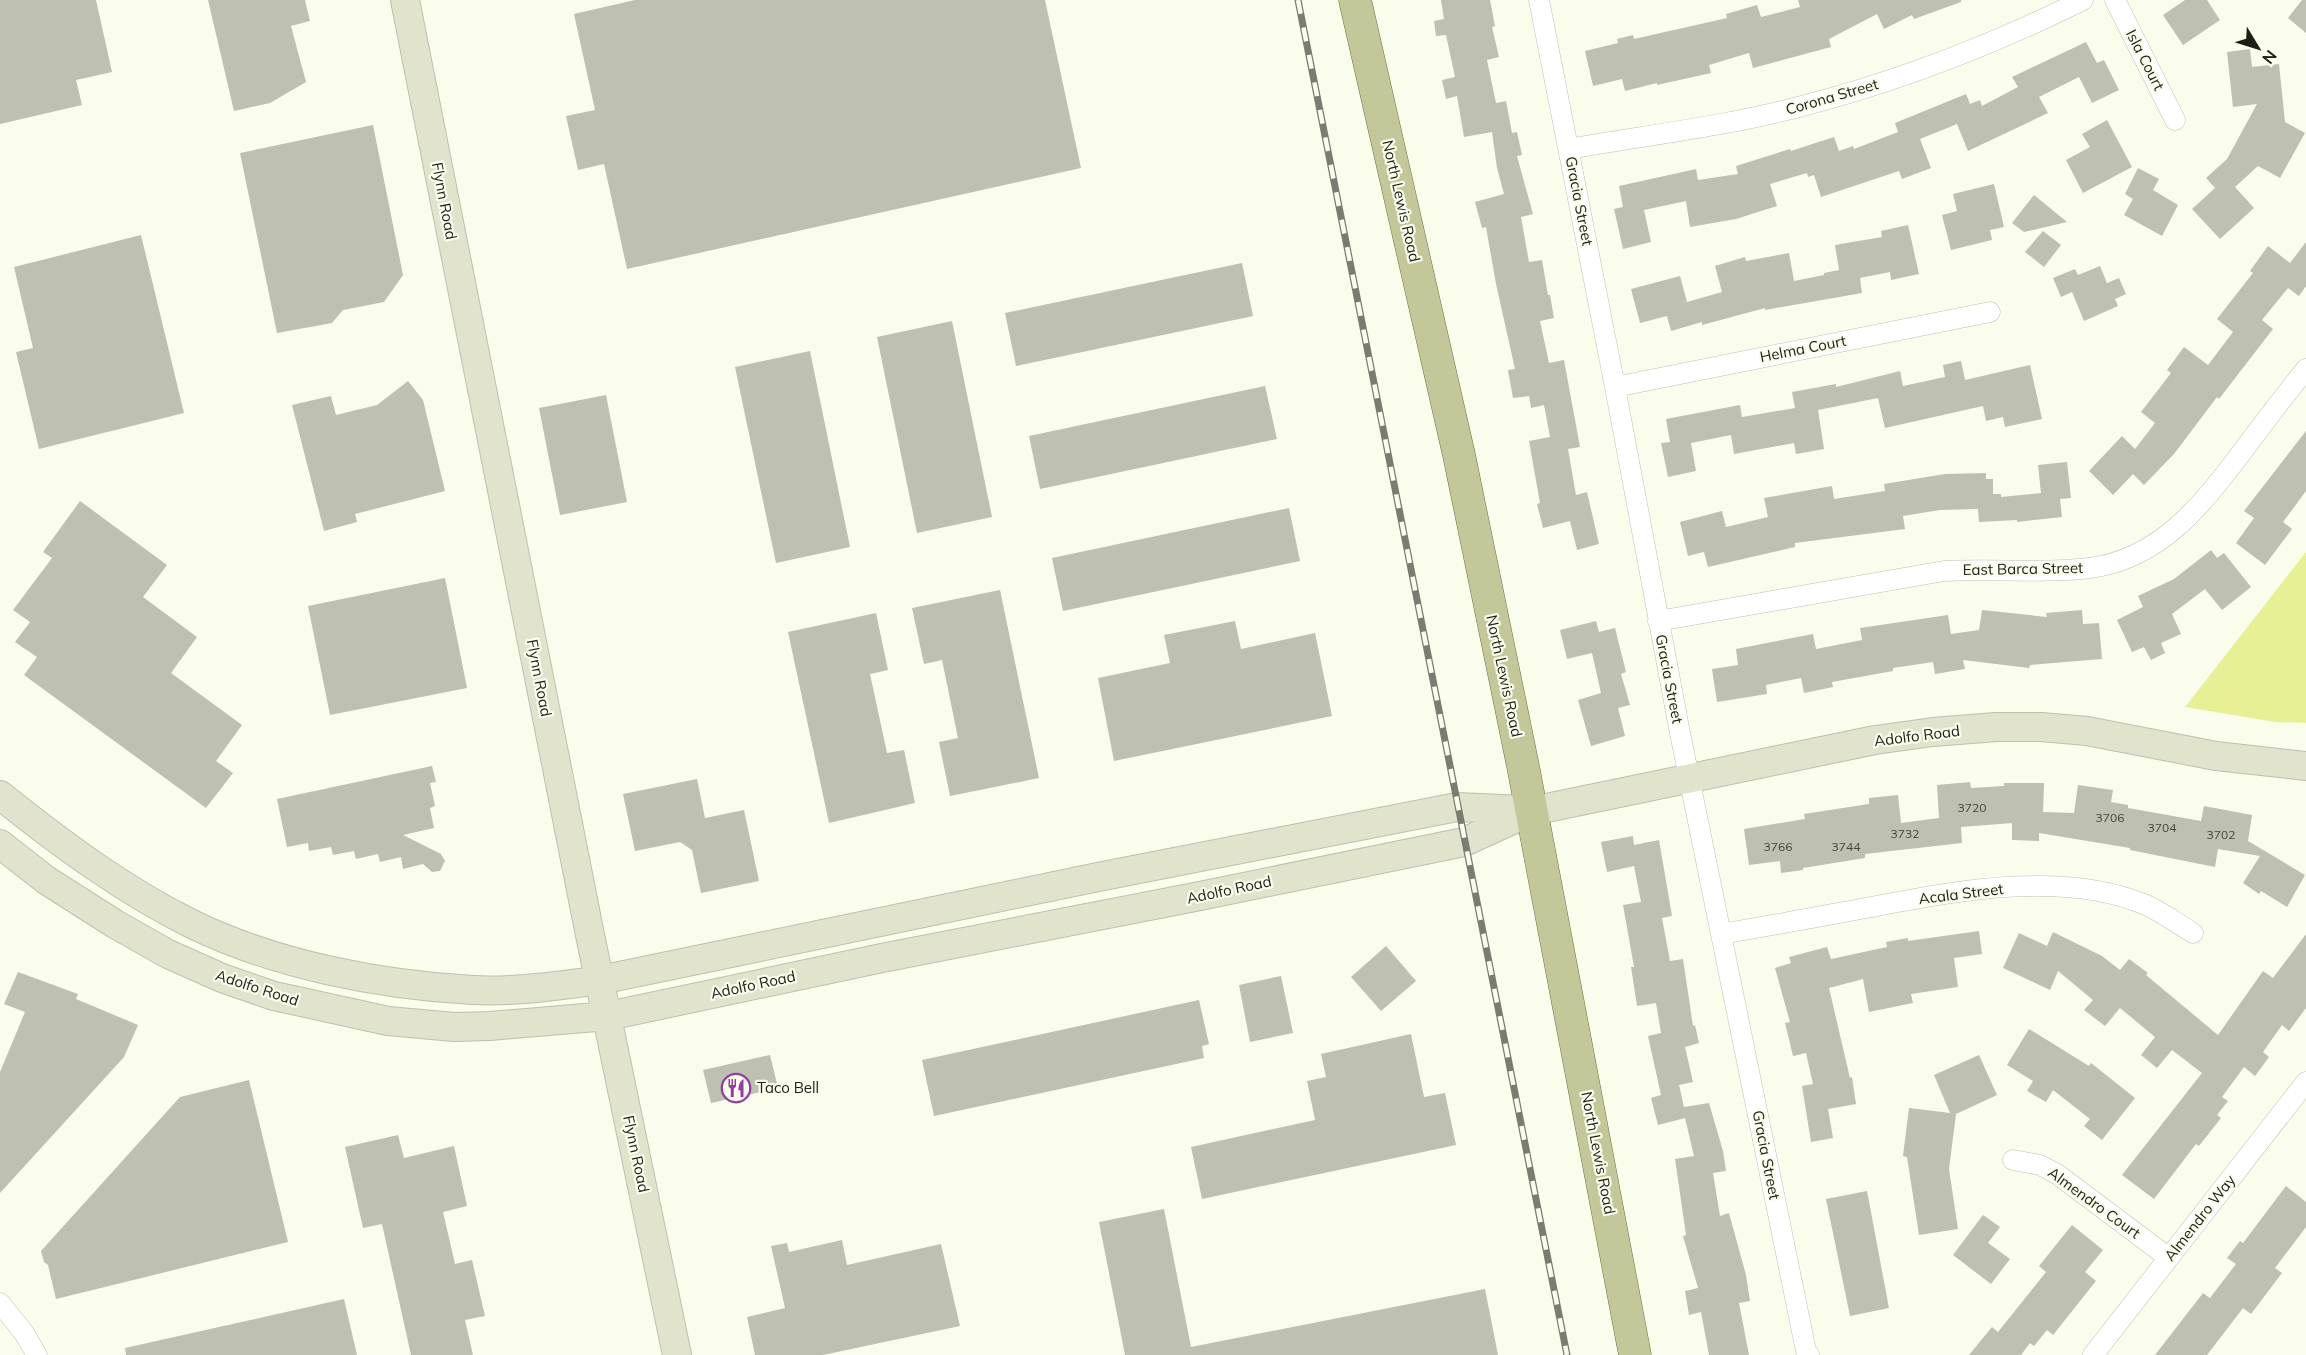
<svg xmlns="http://www.w3.org/2000/svg" width="2306" height="1355" font-family="Mulish,sans-serif">
<style>
.green{fill:#e7f095}
.building{fill:#bec0b0}
.lines{fill:none;stroke-linecap:round;stroke-linejoin:round}
.street-casing{stroke:#bec0b0;stroke-width:21}
.secondary-casing{stroke:#bec0b0;stroke-width:30}
.primary-casing{stroke:#6f7340;stroke-width:33}
.street{stroke:#fff;stroke-width:20}
.secondary{stroke:#e1e3cc;stroke-width:28}
.primary{stroke:#c3c79a;stroke-width:32}
.rail-casing{stroke:#7a7c72;stroke-width:7}
.rail{stroke:#fafdec;stroke-width:4.5;stroke-dasharray:14;stroke-linecap:butt}
.labels{text-anchor:middle;stroke-width:4.5;stroke-linejoin:round;paint-order:stroke}
.number-label{font-size:12px;fill:#44463d}
.street-label{font-size:15px;fill:#1c1d17;stroke:#fafdec}
.poi-label{font-size:15px;fill:#1c1d17;stroke:#fafdec;text-anchor:start}
</style>
<rect width="100%" height="100%" fill="#fafdec"/>
<path class="green" d="M2306,552V723L2275,722L2185,707Z"/>
<path class="building" d="M0,0H96L112,72L76,80L82,105L0,124Z
M208,0H305L310,21L291,26L306,82L270,103L234,111Z
M635,0H1045L1081,168L627,269L604,164L578,170L566,116L595,110L574,14Z
M1441,0H1490L1495,26L1492,27L1499,57L1487,60L1496,103L1506,101L1512,133L1517,132L1522,155L1517,156L1533,214L1521,217L1529,262L1542,260L1548,295H1550L1554,318L1540,321L1549,363L1564,360L1580,447L1568,449L1576,495L1587,492L1599,544L1577,550L1570,521L1543,528L1537,504L1540,503L1529,441L1550,437L1544,405L1531,408L1529,396L1513,398L1508,370L1515,369L1496,284L1486,227L1482,228L1475,202L1504,194L1497,168L1492,132L1464,137L1457,96L1446,99L1442,80L1455,77L1446,35L1436,36L1434,21L1444,19Z
M1798,0H1961V2L1914,19L1912,15L1884,29L1877,14L1829,39L1831,47L1753,68L1749,53L1709,65L1711,73L1657,85V83L1625,91L1622,79L1593,86L1585,51L1618,43L1617,39L1633,35L1634,39L1727,18L1726,14L1757,5L1761,17L1800,7Z
M2185,0H2207L2220,20L2183,45L2163,15Z
M2302,0H2306V33L2288,18Z
M2086,42L2097,63L2104,60L2119,90L2092,103L2079,77L2039,97L2048,113L1968,151L1957,124L1920,139L1931,168L1902,179L1899,171L1821,197L1814,175L1808,177L1807,173L1770,184L1777,206L1736,219L1690,227L1686,201L1644,210L1651,242L1623,249L1614,209L1623,207L1619,186L1696,169L1698,180L1738,174L1736,166L1790,149L1791,151L1834,137L1839,151L1853,146L1854,149L1898,132L1895,123L1966,94L1970,104L1980,100L1982,106L2018,87L2012,77Z
M2250,49L2252,67L2279,64L2285,122L2305,133L2280,178L2258,166L2235,187L2254,208L2220,239L2192,209L2215,188L2206,178L2227,159L2257,104L2233,107L2227,52Z
M2107,120L2132,167L2083,193L2066,160L2090,147L2082,134Z
M373,125L403,275L384,302L343,310L332,323L277,333L240,153Z
M2138,168L2159,179L2153,190L2178,205L2162,236L2124,215L2133,199L2125,194Z
M1994,184L2004,227L1990,230L1992,240L1951,250L1942,215L1957,211L1953,194Z
M2034,195L2067,222L2024,232L2012,223Z
M1908,225L1919,274L1891,280L1890,272L1860,278L1862,293L1765,310V308L1702,325V322L1671,331L1667,316L1640,323L1631,289L1680,276L1687,302L1722,292L1715,266L1745,257L1746,261L1789,253L1794,281L1824,275V273L1839,270L1835,245L1882,237L1881,231Z
M2043,231L2061,245L2044,267L2025,252Z
M141,235L184,413L39,449L16,352L33,348L14,267Z
M2306,242V286L2299,296L2288,288L2262,320L2273,329L2219,399L2217,397L2174,454L2144,485L2133,474L2113,495L2089,471L2122,436L2135,449L2155,423L2141,412L2171,373L2167,370L2184,347L2208,365L2233,332L2217,319L2253,273L2250,271L2268,246L2290,263Z
M1242,263L1253,316L1016,366L1005,313Z
M2100,266L2107,283L2119,278L2126,294L2115,299L2118,306L2084,321L2072,292L2061,297L2053,278L2075,269L2078,275Z
M952,321L992,517L917,533L877,337Z
M810,351L850,547L776,563L735,367Z
M1961,361L1965,380L2030,365L2042,419L2005,427L2003,417L1986,421L1983,406L1885,428L1878,398L1818,410L1824,449L1796,454L1794,443L1734,454L1731,435L1691,443L1696,471L1668,477L1661,443L1670,442L1666,419L1740,405L1742,417L1795,408L1792,392L1836,384V387L1900,371L1903,386L1945,377L1943,365Z
M408,381L423,400L445,491L355,514L357,522L324,531L292,405L331,396L336,415L377,405Z
M1265,386L1277,439L1040,489L1029,436Z
M606,395L627,502L560,515L539,408Z
M2306,431V491L2283,522L2292,529L2265,565L2236,543L2254,518L2244,511Z
M2067,462L2071,498L2060,499L2062,517L2017,522V520L1979,522L1978,509L1940,510L1903,516L1905,529L1795,543V547L1708,567L1704,552L1688,556L1680,522L1722,511L1726,527L1768,517L1764,498L1832,486L1834,499L1885,491L1884,484L1945,474L1986,473V479H1993V494H2001V497L2041,493L2038,465Z
M80,501L167,565L143,597L197,637L171,673L242,725L216,761L233,773L206,808L24,675L37,657L15,642L30,622L13,610L52,558L43,552Z
M1289,508L1300,561L1063,611L1052,558Z
M2211,550L2217,558L2224,553L2251,587L2222,610L2205,589L2172,614L2181,634L2161,643L2165,653L2151,660L2144,647L2132,652L2117,620L2143,607L2138,596L2174,579Z
M445,578L467,688L330,715L308,606Z
M1000,590L1039,778L950,796L939,742L958,738L942,660L924,664L912,608Z
M1982,610L2047,617L2046,613L2082,610L2083,624L2099,623L2102,659L2030,665L2029,668L1963,660L1965,669L1935,674L1933,662L1893,668V671L1832,682L1833,687L1804,693L1801,678L1766,685L1767,694L1717,702L1712,669L1738,665L1736,649L1813,634L1816,649L1862,640L1860,628L1948,615L1951,634L1979,630Z
M876,613L888,670L870,674L887,753L904,750L915,803L829,823L788,632Z
M1235,621L1241,649L1315,633L1332,716L1114,761L1098,678L1170,663L1164,635Z
M1596,621L1599,632L1615,628L1626,672L1621,674L1630,705L1618,708L1625,736L1591,746L1578,700L1601,693L1592,653L1567,659L1560,630Z
M432,766L436,782L430,783L435,806L430,808L434,828L403,835L441,854L445,861L440,871L432,872L423,864L403,869L401,857L380,862L378,854L356,859L354,851L333,855L331,847L309,851L308,843L287,847L277,799Z
M697,779L705,818L744,810L759,881L701,893L692,850L680,842L635,851L623,794Z
M1970,782L1971,788L2004,786V783H2044L2043,812L2074,813L2078,785L2113,790L2111,802L2128,805V808L2201,821L2204,806L2252,815L2248,841L2305,875L2287,907L2261,891L2259,894L2243,883L2260,856L2218,849L2215,867L2130,850V848L2039,833V841L2012,840V823L1961,827L1962,843L1865,854V858L1803,868V870L1781,873L1780,861L1749,865L1744,829L1805,819L1804,814L1869,804V798L1898,795L1901,823L1939,818L1937,785Z
M1633,836L1634,845L1659,840L1672,916L1662,918L1670,961L1683,959L1693,1026L1695,1025L1699,1043L1685,1047L1693,1082L1679,1085L1684,1107L1709,1103L1723,1151L1726,1171L1713,1173L1720,1216L1729,1213L1746,1275L1750,1301L1739,1303L1749,1355H1709L1701,1312L1689,1315L1685,1291L1698,1288L1683,1236L1686,1235L1675,1159L1694,1156L1685,1118L1658,1125L1651,1098L1661,1095L1648,1036L1661,1033L1656,1003L1637,1006L1631,967H1634L1623,905L1641,902L1634,866L1607,872L1601,842Z
M1979,931L1982,954L1954,958L1958,987L1911,994L1913,1003L1869,1012L1863,979L1829,988L1850,1078L1852,1077L1856,1104L1828,1109L1833,1138L1811,1142L1802,1086L1813,1084L1806,1053L1793,1056L1785,1023L1790,1022L1775,968L1791,963L1789,957L1827,947L1831,959L1887,947L1886,942L1908,938V941Z
M2053,932L2102,956L2120,970L2129,959L2148,973L2146,975L2218,1035L2263,971L2273,978L2306,934V1008L2289,1031L2282,1025L2263,1052L2269,1057L2255,1076L2244,1067L2222,1097L2228,1101L2217,1115L2221,1118L2199,1146L2196,1144L2154,1199L2122,1175L2202,1073L2172,1050L2157,1068L2141,1055L2155,1037L2120,1008L2105,1026L2084,1010L2093,1000L2058,971L2050,990L2003,968L2019,933L2047,946Z
M1386,946L1416,981L1381,1011L1351,977Z
M18,972L78,994L76,999L138,1025L124,1057L0,1193V1072L25,1012L4,1004Z
M1281,976L1293,1033L1250,1042L1239,985Z
M1199,1000L1209,1044L1202,1046L1204,1058L934,1116L922,1060Z
M2029,1029L2089,1066L2091,1063L2135,1098L2102,1140L2084,1126L2090,1119L2053,1090L2046,1102L2027,1091L2033,1081L2007,1065Z
M1411,1034L1424,1097L1445,1093L1456,1145L1202,1199L1191,1147L1315,1120L1307,1081L1326,1077L1321,1054Z
M770,1055L778,1088L711,1103L703,1070Z
M1979,1055L1997,1095L1956,1114L1949,1169L1958,1229L1919,1235L1907,1157L1903,1156L1909,1108L1950,1113L1934,1075Z
M249,1080L288,1242L56,1299L48,1265L44,1262L41,1251L180,1097Z
M398,1135L404,1158L454,1146L467,1206L443,1212L455,1264L472,1260L485,1316L465,1320L473,1355H411L382,1224L363,1228L345,1147Z
M2286,1186L2306,1202V1227L2275,1268L2282,1273L2251,1314L2243,1308L2207,1355H2155L2203,1293L2210,1298L2236,1264L2227,1258L2240,1241L2243,1243Z
M1867,1191L1889,1308L1850,1316L1826,1199Z
M1164,1209L1191,1347L1485,1289L1498,1355H1125L1099,1222Z
M1983,1215L2000,1227L1988,1243L2010,1259L1991,1284L1953,1255Z
M2072,1225L2103,1250L2085,1272L2096,1281L2053,1335L2047,1330L2034,1346L2030,1343L2021,1355H1969L1992,1327L1998,1332L2046,1272L2039,1266Z
M842,1240L847,1265L941,1244L960,1326L823,1355H755L747,1317L785,1308L771,1246L787,1243L789,1252Z
M344,1299L357,1355H126L125,1348Z"/>
<g class="lines">
<g class="street-casing">
<path id="street" d="M1539,0L1615,387L1680,733L1806,1351L1809,1355
M2115,0L2175,120
M1569,149C1648,135 1729,126 1806,105C1902,80 1994,44 2083,0
M1615,387L1990,312
M1658,621L1944,571C1993,568 2042,574 2090,568C2160,559 2202,505 2242,452C2263,424 2284,396 2306,369
M1721,934C1769,926 1817,917 1866,908C1952,892 2062,869 2146,905C2162,912 2178,924 2193,933
M2013,1160L2040,1165L2057,1174L2169,1258
M0,1303L24,1333L37,1355
M2093,1355L2306,1082"/>
</g>
<g class="secondary-casing">
<path id="secondary" d="M405,0L590,935L677,1355
M0,795C60,843 123,890 192,924C276,965 380,985 473,990C515,992 558,986 600,980L1098,877L1457,807L1527,810
M0,844L46,880L115,924L168,954L222,978L274,996L388,1021L454,1027L490,1026L608,1016L882,958L1200,896L1464,842L1532,811L1875,740L1933,732L1996,727H2041L2087,731L2216,756L2306,766"/>
</g>
<g class="primary-casing">
<path id="primary" d="M1355,0L1459,455L1523,766L1635,1355"/>
</g>
<use href="#street" class="street"/>
<use href="#secondary" class="secondary"/>
<use href="#primary" class="primary"/>
<g class="rail-casing">
<path id="rail" d="M1298,0L1567,1355"/>
</g>
<use href="#rail" class="rail"/>
</g>
<defs>
<g id="restaurant-ring" transform="scale(1.5)"><circle r="9.5" fill="#fafdec" stroke="#983aa3" stroke-width="1.5"/><path d="M-5-6h1v4h1v-4h1v4h1v-4h1v5L-1.5 .5V6h-2V.5L-5-1ZM5-6V6H3V1.5H1.5Q1.5-4 5-6Z" fill="#983aa3"/></g>
</defs>
<g fill-rule="evenodd">
<use href="#restaurant-ring" x="736" y="1088"/>
</g>
<g class="labels">
<g class="number-label">
<text x="1972" y="812">3720</text>
<text x="2110" y="822">3706</text>
<text x="2162" y="832">3704</text>
<text x="1905" y="838">3732</text>
<text x="2221" y="839">3702</text>
<text x="1778" y="851">3766</text>
<text x="1846" y="851">3744</text>
</g>
<g class="street-label">
<text transform="translate(2145 60) rotate(63)" y="5">Isla Court</text>
<text transform="translate(1832 97) rotate(-16)" y="5">Corona Street</text>
<text transform="translate(444 201) rotate(79)" y="5">Flynn Road</text>
<text transform="translate(1401 201) rotate(77)" y="5">North Lewis Road</text>
<text transform="translate(1579 201) rotate(79)" y="5">Gracia Street</text>
<text transform="translate(1803 349) rotate(-11)" y="5">Helma Court</text>
<text transform="translate(2023 569) rotate(-1)" y="5">East Barca Street</text>
<text transform="translate(1504 676) rotate(78)" y="5">North Lewis Road</text>
<text transform="translate(539 678) rotate(79)" y="5">Flynn Road</text>
<text transform="translate(1669 679) rotate(79)" y="5">Gracia Street</text>
<text transform="translate(1917 736) rotate(-7)" y="5">Adolfo Road</text>
<text transform="translate(1229 890) rotate(-12)" y="5">Adolfo Road</text>
<text transform="translate(1961 894) rotate(-7)" y="5">Acala Street</text>
<text transform="translate(753 985) rotate(-12)" y="5">Adolfo Road</text>
<text transform="translate(257 988) rotate(18)" y="5">Adolfo Road</text>
<text transform="translate(1598 1153) rotate(79)" y="5">North Lewis Road</text>
<text transform="translate(636 1154) rotate(78)" y="5">Flynn Road</text>
<text transform="translate(1766 1155) rotate(79)" y="5">Gracia Street</text>
<text transform="translate(2094 1203) rotate(36)" y="5">Almendro Court</text>
<text transform="translate(2200 1218) rotate(-52)" y="5">Almendro Way</text>
</g>
<g class="poi-label">
<text x="757" y="1093">Taco Bell</text>
</g>
</g>
<g transform="translate(2258 48) rotate(128)" stroke="#fafdec" stroke-width="4.5" paint-order="stroke">
<path d="M0-4.5L10 22L0 15L-10 22Z" fill="#1c1d17"/>
<text y="-9" font-size="16" font-weight="bold" text-anchor="middle" fill="#1c1d17">N</text>
</g>
</svg>
